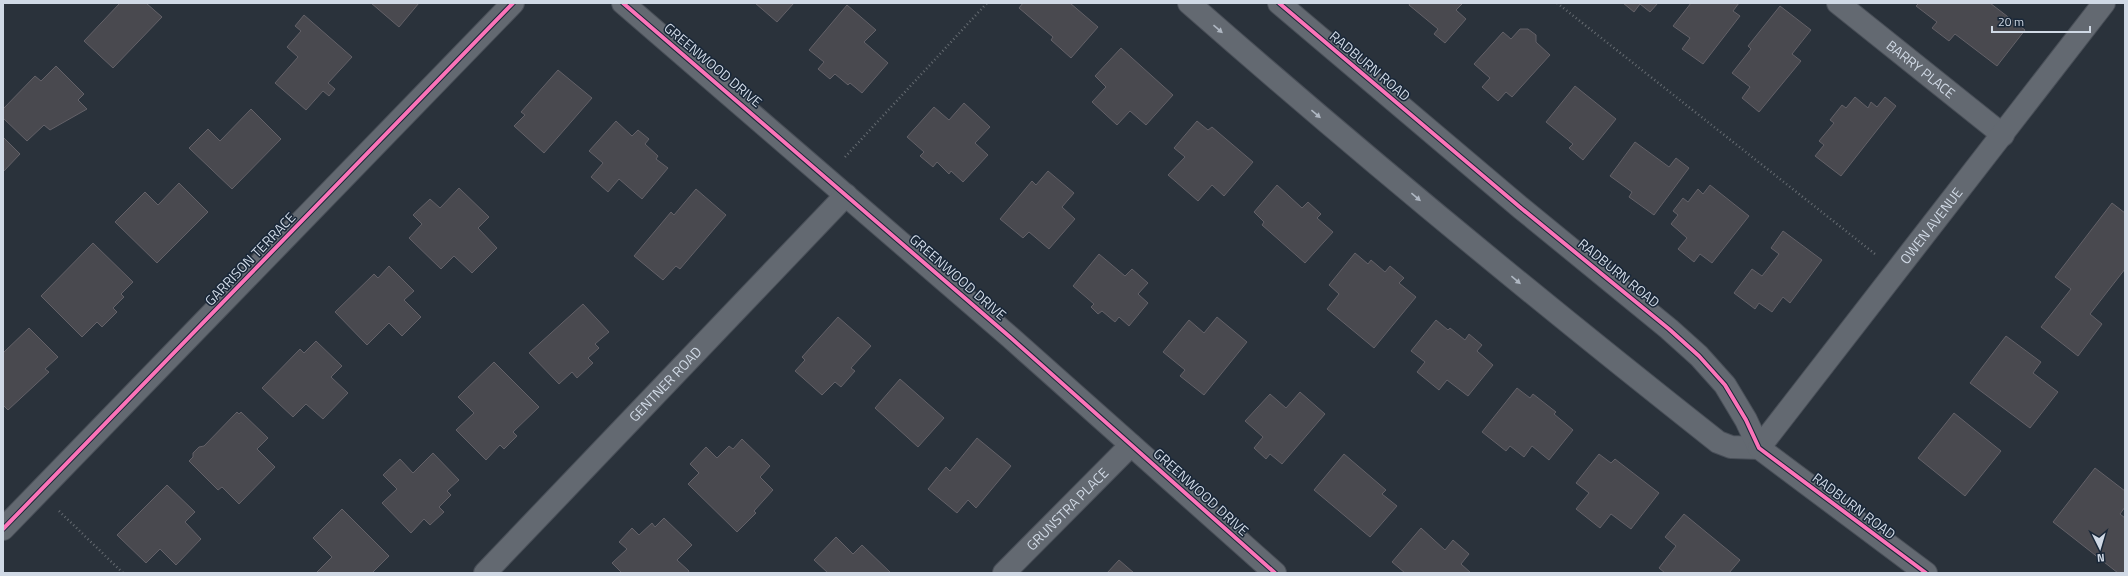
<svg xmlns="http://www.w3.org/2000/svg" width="2128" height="576" font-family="'Titillium Web',sans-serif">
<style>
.building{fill:#49494f;stroke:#636168}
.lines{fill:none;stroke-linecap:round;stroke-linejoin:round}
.minor-casing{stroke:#494f58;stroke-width:24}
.path{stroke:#676d73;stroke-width:2.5;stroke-dasharray:1 3;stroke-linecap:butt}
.minor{stroke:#636971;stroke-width:22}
.cycleway-casing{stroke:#192738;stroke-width:6}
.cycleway{stroke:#fb73b8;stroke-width:4}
.oneway{fill:#afb7c2}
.labels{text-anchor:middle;stroke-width:3;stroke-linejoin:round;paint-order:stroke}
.street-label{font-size:14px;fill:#d0d9e5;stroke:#192738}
</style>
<rect width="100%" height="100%" fill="#2a323b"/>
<path class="building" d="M120,3H146L162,17L113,68L84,41Z
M371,3H419L399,27Z
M755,3H794L777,22Z
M1023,3H1070L1098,27L1071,58L1051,40L1053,37L1019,8Z
M1410,3H1463L1456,10L1466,19L1445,43L1434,34L1438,29L1409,5Z
M1623,3H1658L1650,12L1640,4L1634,12Z
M1691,3H1739L1733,11L1740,16L1703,64L1682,49L1690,38L1673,26Z
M1919,3H1990L2025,30L1997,66L1955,34L1949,41L1932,28L1937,22L1916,6Z
M847,5L876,30L864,42L888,63L862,93L850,83L848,85L835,74L830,79L818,69L824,62L809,50Z
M1780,6L1811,30L1792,54L1801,61L1759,112L1742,98L1750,87L1732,73L1751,49L1748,46Z
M304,15L352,57L328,83L335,89L329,96L323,91L306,110L275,83L298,57L287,47L301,31L295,26Z
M1520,29H1528L1536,35V42L1550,55L1512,97L1506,92L1498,101L1482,87L1490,78L1474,64L1503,32L1511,39Z
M1121,48L1173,95L1146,125L1130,111L1117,125L1092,102L1106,87L1095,76Z
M56,66L84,94L78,100L87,109L50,130L44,125L27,141L3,118V109L35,76L41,81Z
M558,70L592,98L544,153L514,126L525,115L521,112Z
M1575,86L1616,119L1583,160L1569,148L1573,144L1546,122Z
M1855,97L1868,108L1871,102L1877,107L1885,97L1896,106L1841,176L1815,156L1824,145L1819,141L1834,123L1830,120L1842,105L1846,108Z
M964,103L990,127L975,143L988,155L963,182L951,171L949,174L937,162L933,167L920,156L924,152L907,137L934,107L949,120Z
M251,109L281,139L232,189L189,148L208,129L220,141Z
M616,121L632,136L638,130L649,139L645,144L658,156L656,159L668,168L642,199L619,179L608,192L591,177L603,163L589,151Z
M1197,121L1208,130L1212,127L1253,162L1224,196L1212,185L1198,201L1168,175L1185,157L1174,148Z
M3,137L20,154L3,172Z
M1635,142L1669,167L1676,158L1689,168L1654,215L1629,197L1632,192L1610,176Z
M1048,171L1074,193L1062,207L1075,219L1049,249L1029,232L1023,238L1000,219L1032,181L1036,185Z
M179,183L208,212L157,263L115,222L145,192L158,205Z
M1277,185L1302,208L1308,202L1321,214L1317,218L1333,232L1305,263L1262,225L1264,222L1254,212Z
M1710,185L1749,216L1712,263L1700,254L1694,262L1678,249L1687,238L1671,224L1678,215L1673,211L1683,198L1688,202L1698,189L1703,194Z
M459,188L489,217L478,228L497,248L472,273L454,256L441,269L409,238L422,224L413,215L430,199L440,208Z
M696,189L726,215L680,269L676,266L663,280L634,256L671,212L674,215Z
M2112,203L2125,213V269L2090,314L2102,324L2078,356L2041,327L2071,289L2055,277Z
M1783,231L1822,260L1790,303L1783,297L1772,312L1759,303L1755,309L1734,293L1752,269L1762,276L1779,254L1771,248Z
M93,243L133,282L121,294L124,297L113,308L117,312L102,327L97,322L82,337L41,296Z
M1355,253L1368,264L1371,260L1385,272L1390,266L1404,278L1399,283L1416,297L1374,348L1327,309L1339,294L1329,285Z
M1099,254L1125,276L1132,269L1148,283L1138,294L1148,303L1129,326L1119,317L1115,322L1102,311L1098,314L1091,307L1094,304L1073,286Z
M389,266L414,291L404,300L421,317L402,336L389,323L367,345L335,312L374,274L378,278Z
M583,304L609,332L595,344L599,348L588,358L593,363L577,378L572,372L559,384L529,353Z
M838,317L871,346L851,368L855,371L841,387L835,382L822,395L795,371L805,360L802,357Z
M1217,317L1247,342L1204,395L1180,376L1185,370L1163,352L1189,320L1204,333Z
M1436,320L1448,330L1450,328L1465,340L1469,334L1482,345L1477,351L1493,365L1468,396L1447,380L1439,390L1417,372L1425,362L1411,351Z
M29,328L58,357L45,369L49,372L8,410L3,405V353Z
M2006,336L2041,362L2033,373L2058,392L2030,428L1970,383Z
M316,341L342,366L331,377L348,393L323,419L306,404L293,417L262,388L300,349L304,353Z
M494,362L539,407L513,432L517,436L504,449L500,445L486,460L456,430L474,413L458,397Z
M900,379L944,418L918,447L875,408Z
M1517,388L1530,398L1533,394L1556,412L1554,414L1573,430L1549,460L1532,446L1524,457L1510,446L1506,451L1482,432Z
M1300,392L1325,414L1282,464L1270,454L1266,459L1254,448L1263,437L1245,421L1270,394L1286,408Z
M237,412L239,414L241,412L268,438L257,449L275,467L239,504L222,487L218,490L189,461L193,457V453L199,447L204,446Z
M1954,413L2001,451L1965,496L1918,458Z
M977,438L1011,466L976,508L968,500L957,513L928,489L946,467L950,471Z
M742,439L770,466L760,477L773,490L754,511L756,513L737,532L688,484L699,473L690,464L706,447L717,458L729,446L733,449Z
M433,453L459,480L447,491L451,495L439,507L444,512L430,525L424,519L411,533L382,503L397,489L383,475L400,459L413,473Z
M1344,454L1386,490L1382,494L1397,506L1370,537L1314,490Z
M1599,454L1611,463L1615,459L1659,493L1631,529L1611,514L1600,528L1576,509L1589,493L1576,483Z
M2095,468L2125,491V507L2120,514L2125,518V573H2118L2053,522Z
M167,485L195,512L185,522L201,539L176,565L160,549L146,563L117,535Z
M342,509L389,556L372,573H316L332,557L313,538Z
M1684,514L1740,560L1729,573H1665L1659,568L1676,546L1665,537Z
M664,518L692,545L677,560L689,571L688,573H622L612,563L627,549L619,542L632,528L639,535L652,523L655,527Z
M1421,528L1445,550L1453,540L1469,554L1461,564L1471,573H1405L1392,562Z
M836,537L853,554L862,545L891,573H828L814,560Z
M1119,560L1134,573H1107Z"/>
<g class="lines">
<g class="minor-casing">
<g id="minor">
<path d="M623,3L1010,337L1275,573"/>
<path d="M1189,3C1361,154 1538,300 1718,442L1731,447L1759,448"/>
<path d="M1279,3L1521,208L1669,329L1699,356L1725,385L1746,420L1759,448L1926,573"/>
<path id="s1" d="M1838,3L2003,135"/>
<path id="s2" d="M1759,448L2104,3"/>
<path d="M3,529L513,3"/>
<path id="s3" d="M485,573L846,195"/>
<path id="s4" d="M1004,573L1131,445"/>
</g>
</g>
<path class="path" d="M1557,3L1875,254
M845,157L987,3
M59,511L123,573"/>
<use href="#minor" class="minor"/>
<g class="cycleway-casing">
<path id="cycleway" d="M623,3L1010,337L1275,573
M1279,3L1521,208L1669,329L1699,356L1725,385L1746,420L1759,448L1926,573
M3,529L513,3"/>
</g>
<use href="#cycleway" class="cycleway"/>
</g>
<defs><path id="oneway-solid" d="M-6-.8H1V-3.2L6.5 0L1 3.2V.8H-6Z"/></defs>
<g class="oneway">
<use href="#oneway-solid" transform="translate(1218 29) rotate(41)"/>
<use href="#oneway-solid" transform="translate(1316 114) rotate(40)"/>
<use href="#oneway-solid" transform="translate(1416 197) rotate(40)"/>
<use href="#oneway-solid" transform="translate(1516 280) rotate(40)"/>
</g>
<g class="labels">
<g class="street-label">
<text transform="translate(713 65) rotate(40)" y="5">GREENWOOD DRIVE</text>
<text transform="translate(1370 66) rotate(40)" y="5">RADBURN ROAD</text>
<text dy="5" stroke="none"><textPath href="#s1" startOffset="106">BARRY PLACE</textPath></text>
<text dy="5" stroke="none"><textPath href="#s2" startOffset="281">OWEN AVENUE</textPath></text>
<text transform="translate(250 259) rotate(-46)" y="5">GARRISON TERRACE</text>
<text transform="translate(1619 273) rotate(39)" y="5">RADBURN ROAD</text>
<text transform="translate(958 277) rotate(41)" y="5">GREENWOOD DRIVE</text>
<text dy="5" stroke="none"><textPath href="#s3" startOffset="261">GENTNER ROAD</textPath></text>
<text transform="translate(1201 492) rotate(42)" y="5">GREENWOOD DRIVE</text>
<text transform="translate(1854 506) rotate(37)" y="5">RADBURN ROAD</text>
<text dy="5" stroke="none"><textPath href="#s4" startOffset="90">GRUNSTRA PLACE</textPath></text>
</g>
</g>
<rect width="2128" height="576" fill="none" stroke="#d0d9e5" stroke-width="8"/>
<g transform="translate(2100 548) rotate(175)" stroke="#192738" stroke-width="3" paint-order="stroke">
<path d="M0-3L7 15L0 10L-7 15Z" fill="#d0d9e5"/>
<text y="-6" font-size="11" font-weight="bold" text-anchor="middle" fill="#d0d9e5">N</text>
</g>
<path d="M1992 26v6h98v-6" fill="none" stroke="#d0d9e5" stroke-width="2"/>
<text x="1998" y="26" font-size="12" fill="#d0d9e5" stroke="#192738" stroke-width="3" paint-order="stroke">20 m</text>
</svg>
